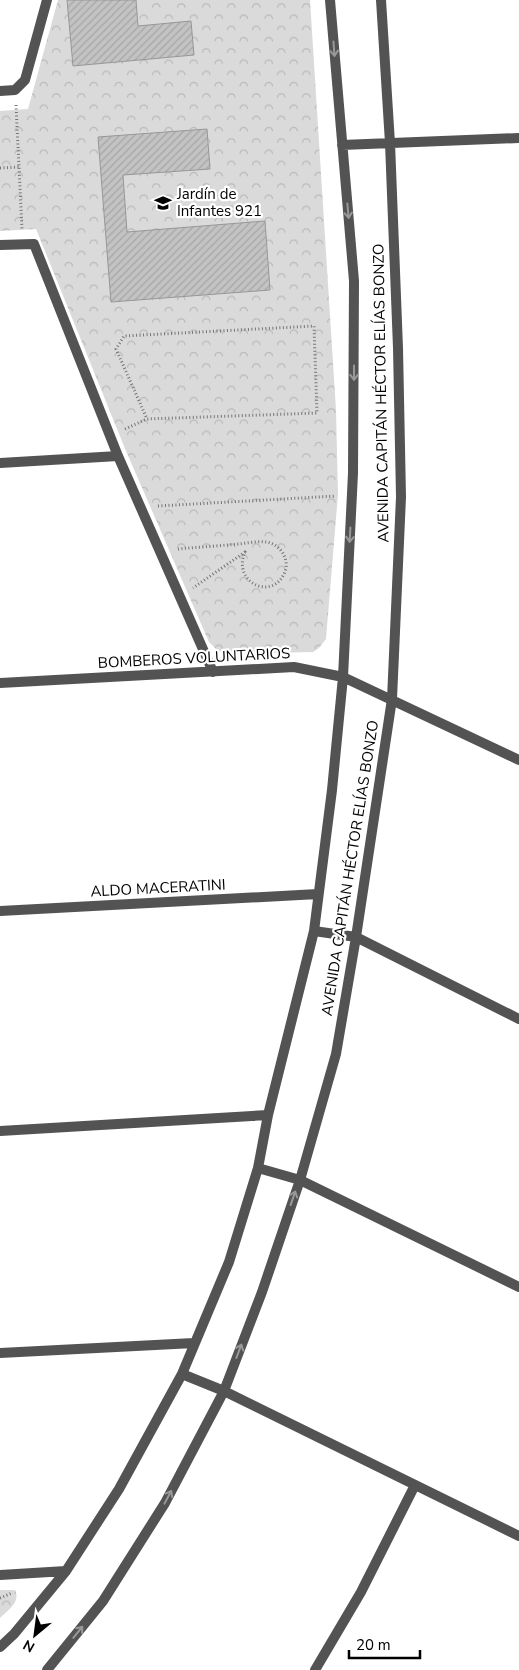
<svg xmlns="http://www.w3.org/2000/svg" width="519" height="1670" font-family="'Nunito Sans',sans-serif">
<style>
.park{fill:url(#park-crowns)}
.building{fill:url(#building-hatch);stroke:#979797}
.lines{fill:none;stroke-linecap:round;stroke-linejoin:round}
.path{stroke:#757575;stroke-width:3;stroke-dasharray:1 2.5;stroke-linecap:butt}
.minor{stroke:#535353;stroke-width:10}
.oneway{stroke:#989898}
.labels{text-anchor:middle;stroke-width:4.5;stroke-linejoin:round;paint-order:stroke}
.poi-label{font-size:15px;fill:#000;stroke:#fff;text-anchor:start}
.street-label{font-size:15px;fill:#000;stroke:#fff}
</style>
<defs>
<pattern id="park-crowns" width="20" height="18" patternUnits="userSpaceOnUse" patternTransform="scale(1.25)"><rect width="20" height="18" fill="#dadada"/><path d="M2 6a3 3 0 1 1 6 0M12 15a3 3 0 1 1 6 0" fill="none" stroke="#b9b9b9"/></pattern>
<pattern id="building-hatch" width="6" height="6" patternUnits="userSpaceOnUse" patternTransform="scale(1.25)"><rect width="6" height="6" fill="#c3c3c3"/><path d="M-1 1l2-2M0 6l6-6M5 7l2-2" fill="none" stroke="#a6a6a6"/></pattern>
</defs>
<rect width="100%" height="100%" fill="#fff"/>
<path class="park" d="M58,0H310L336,410L338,494L326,639L319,648L313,652L225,654L216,649L209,642L126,451L36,229L0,231V111L28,109Z
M0,1590H15C21,1602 8,1610 0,1618Z"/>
<path class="building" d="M67,0H136L138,26L191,21L194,55L73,66Z
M207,129L210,169L123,175L127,232L265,221L270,290L111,302L98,137Z"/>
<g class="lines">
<path class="path" d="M16,105L22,229
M0,168L19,167
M125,429L147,419L317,413L314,326L124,336L116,349L147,419
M158,506L336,496
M178,549C198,547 219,546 239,544C248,543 258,541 266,542C281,544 291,561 284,574C271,601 232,582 245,552L193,588
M0,1598L12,1593"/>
<path class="minor" d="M0,91L15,90L25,80L47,0
M342,145L519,138
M0,245L34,244L118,456L213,672
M0,463L118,456
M0,683L294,667L343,677L519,760
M0,911L318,894
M314,931L356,937L519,1019
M0,1131L268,1115
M258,1168L300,1180L519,1287
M0,1353L194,1343
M182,1374L224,1391L519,1536
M0,1575L66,1571
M0,1647L14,1634L66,1571L119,1489L182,1374L229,1262L258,1168L268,1115L314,931L332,790L343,677L353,473L354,281L330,0
M47,1670L103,1601L165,1503L224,1391L262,1292L300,1180L336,1054L356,937L392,699L401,497L398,348L390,143L381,0
M315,1670L361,1592L415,1485"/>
</g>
<defs><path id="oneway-shaft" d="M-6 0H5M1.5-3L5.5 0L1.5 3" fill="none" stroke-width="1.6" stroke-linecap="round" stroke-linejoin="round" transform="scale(1.25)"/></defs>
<g class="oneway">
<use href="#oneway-shaft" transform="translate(334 49) rotate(86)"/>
<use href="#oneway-shaft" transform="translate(348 211) rotate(85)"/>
<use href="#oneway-shaft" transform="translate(354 373) rotate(90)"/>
<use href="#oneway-shaft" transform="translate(350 535) rotate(93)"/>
<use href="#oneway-shaft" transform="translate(293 1198) rotate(-71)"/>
<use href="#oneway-shaft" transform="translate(239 1351) rotate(-69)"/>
<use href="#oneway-shaft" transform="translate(168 1497) rotate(-62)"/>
<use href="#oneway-shaft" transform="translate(78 1632) rotate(-51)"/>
</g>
<defs>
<g id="school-bare" transform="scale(1.35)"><path d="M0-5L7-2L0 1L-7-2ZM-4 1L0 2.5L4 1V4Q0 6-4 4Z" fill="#000" stroke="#fff" stroke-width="2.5" paint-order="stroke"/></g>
</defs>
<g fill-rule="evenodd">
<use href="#school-bare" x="163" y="203"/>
</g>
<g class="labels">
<g class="poi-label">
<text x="177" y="199">Jardín de<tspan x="177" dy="17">Infantes 921</tspan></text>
</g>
<g class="street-label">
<text transform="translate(381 393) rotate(-91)" y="5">AVENIDA CAPITÁN HÉCTOR ELÍAS BONZO</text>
<text transform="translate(194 658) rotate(-3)" y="5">BOMBEROS VOLUNTARIOS</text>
<text transform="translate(350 868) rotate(-81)" y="5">AVENIDA CAPITÁN HÉCTOR ELÍAS BONZO</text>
<text transform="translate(158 888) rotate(-3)" y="5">ALDO MACERATINI</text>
</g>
</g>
<g transform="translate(35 1635) rotate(209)" stroke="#ffffff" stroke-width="4" paint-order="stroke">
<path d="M0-4L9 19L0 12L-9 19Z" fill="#000000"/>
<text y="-8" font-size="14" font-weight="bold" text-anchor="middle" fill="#000000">N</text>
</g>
<path d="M349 1650v8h71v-8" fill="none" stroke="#000000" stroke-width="2.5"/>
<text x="356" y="1650" font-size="15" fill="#000000" stroke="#ffffff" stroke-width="4" paint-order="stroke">20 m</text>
</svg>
